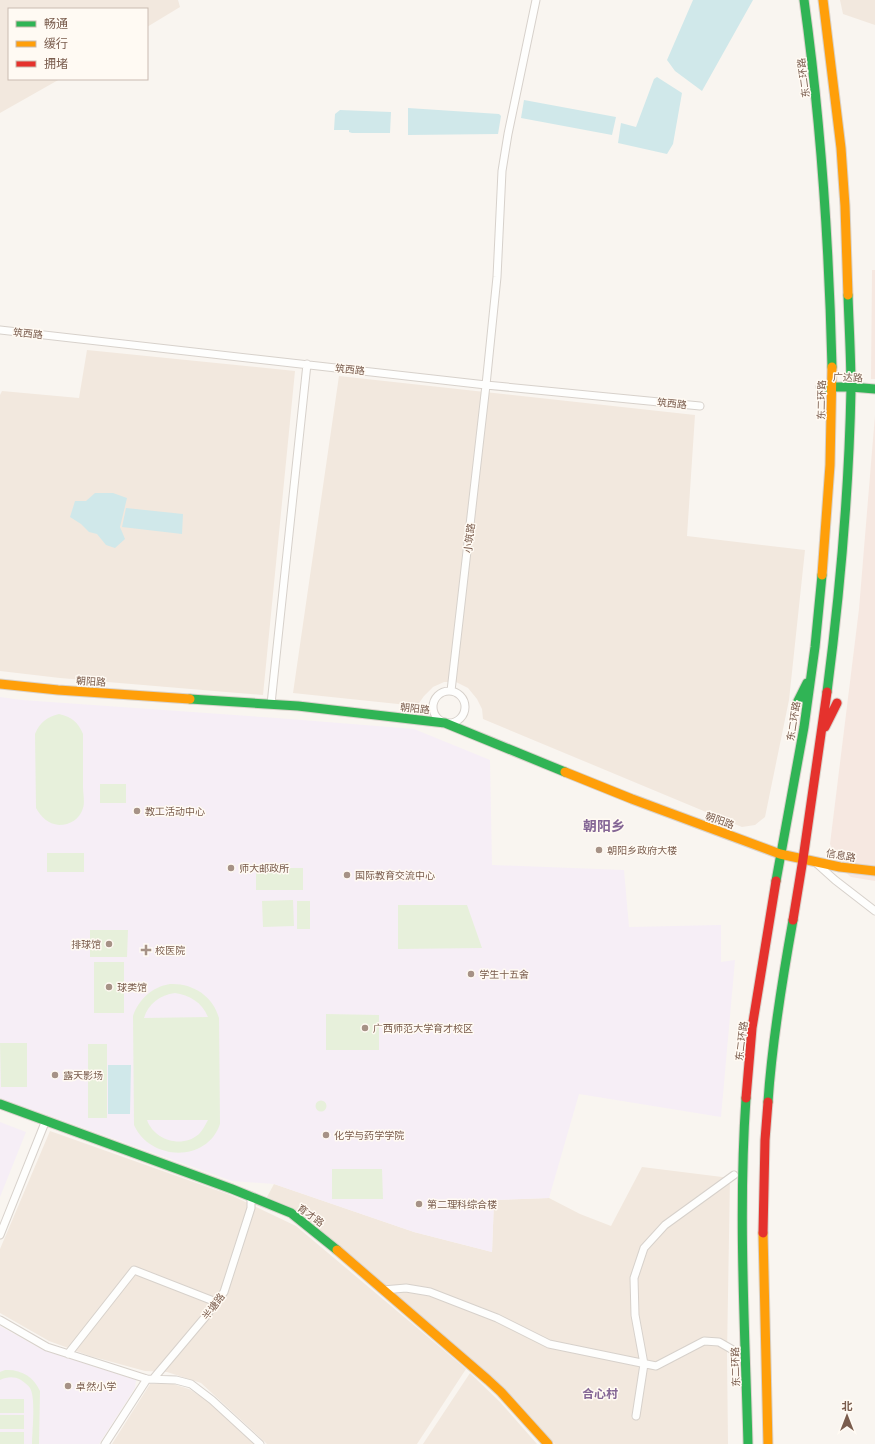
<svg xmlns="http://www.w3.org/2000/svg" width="875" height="1444" font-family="Rubik,'Noto Sans SC',sans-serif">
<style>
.residential{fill:#f2e8de}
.commercial{fill:#f6e8e1}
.education{fill:#f6eef6}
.green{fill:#e7f0db;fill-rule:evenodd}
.water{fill:#d0e8ea}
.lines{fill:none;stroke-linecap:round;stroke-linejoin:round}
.street-casing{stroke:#d7d1cb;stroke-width:9}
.fast-casing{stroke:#d9d2cb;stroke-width:11}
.slow-casing{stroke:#d9d2cb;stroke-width:11}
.jam-casing{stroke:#d9d2cb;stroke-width:11}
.street{stroke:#fefefd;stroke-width:7}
.fast{stroke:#30b455;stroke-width:9}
.slow{stroke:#ff9f0a;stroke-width:9}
.jam{stroke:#e5322d;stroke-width:9}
.poi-dot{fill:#a69286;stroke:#fffaf3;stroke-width:1.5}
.labels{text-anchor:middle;stroke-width:3;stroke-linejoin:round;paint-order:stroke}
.street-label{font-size:10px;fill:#7a5c4d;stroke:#fffaf3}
.poi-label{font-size:10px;fill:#7a5c4d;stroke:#fffaf3;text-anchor:start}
.quarter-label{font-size:12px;font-weight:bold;fill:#846695;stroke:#fffaf3}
.district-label{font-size:14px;font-weight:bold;fill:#846695;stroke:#fffaf3}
</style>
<rect width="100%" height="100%" fill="#f9f5f0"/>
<path class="residential" d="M0,0H178L180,7L147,27V9H9V79H60L0,113Z
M840,0H875V25L843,14Z
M87,350L295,371L263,695L60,678L0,671V395L2,391L79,398Z
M339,376L695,415L687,536L805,550L789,700L765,817L755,825L742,827L483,719L482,709L477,699L468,688L456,682H444L433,687L424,696L417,706L293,693Z
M50,1131L233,1196L296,1226L466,1369L417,1444H267L201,1383L167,1372L145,1371L90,1356L49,1341L0,1313V1249Z
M642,1167L730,1178L727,1354L728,1444H555L517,1401L493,1378L295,1211L267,1197L274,1184L414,1232L492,1252L494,1200L549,1198L580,1214L611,1226Z
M470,1373L500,1402L537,1444H423Z
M150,1384H173L189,1389L210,1402L254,1444H112Z"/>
<path class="commercial" d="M872,270H875V379H871Z
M875,415V881L851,877L840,867L830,844L859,609Z"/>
<path class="education" d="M0,697L22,700L277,718L414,729L490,760L492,865L624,870L629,927L721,925V962L735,960L721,1117L579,1094L549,1198L494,1200L492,1252L414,1232L274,1184L232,1181L0,1098Z
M0,1122L26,1132L0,1197Z
M0,1326L43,1350L136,1380L135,1388L99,1444H0Z"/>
<path class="green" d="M59,714C72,717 78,722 83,734C83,751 83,769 83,787C83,793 85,802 83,808C80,819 70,825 59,825C48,824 41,817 36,808L35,734C40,722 47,717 59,714Z
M100,784H126V803H100Z
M47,853H84V872H47Z
M256,868H303V890H256Z
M293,900L294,926L263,927L262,901Z
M297,901H310V929H297Z
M398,905H467L482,948L398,949Z
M90,930H128L127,957H90Z
M94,962H124V1013H94Z
M170,984C193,983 213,996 219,1018L220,1124C207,1163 150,1161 134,1125L133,1016C139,999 152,987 170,984ZM175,993C189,995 202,1002 208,1017L144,1018C148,1004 160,995 175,993ZM147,1120H208C205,1125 203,1130 199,1134C182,1149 154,1140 147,1120Z
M326,1014L379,1015V1050H326Z
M0,1043H27V1087H1Z
M88,1044H107V1118H88Z
M315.5 1106a5.5 5.5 0 1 1 11 0a5.5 5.5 0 1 1-11 0Z
M332,1169H382L383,1199H332Z
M5,1370C21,1369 34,1377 40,1391L39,1444H32C32,1432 36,1398 30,1388C28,1385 24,1382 21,1380C14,1376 7,1377 0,1380V1372Z
M0,1399H24V1413H0Z
M0,1415H24V1429H0Z
M0,1432H24V1444H0Z"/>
<path class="water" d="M693,0H753L702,91L675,71L667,60Z
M657,77L682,93L673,144L667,154L618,143L621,123L636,127L654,79Z
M524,100L616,117L612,135L521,118Z
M408,108L499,114L501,116L498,134L408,135Z
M340,110L391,112L390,133H352L349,132V130H334L335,114Z
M95,493H113L127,498L120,527L125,539L115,548L106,545L97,534L89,532L81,524L70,517L75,501H86Z
M126,508L183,514L182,534L122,527Z
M108,1065H131L130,1114H108Z"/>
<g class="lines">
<g class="street-casing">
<path id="street" d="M0,330L486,385L700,406
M451,691L486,385L497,277L502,171L508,134L536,0
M433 707a16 16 0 1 1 32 0a16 16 0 1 1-32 0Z
M271,704L307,364
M815,862L835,880L875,911
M0,1235L46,1120
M383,1290L406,1288L430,1292L497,1318L549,1344L656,1366L704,1341L719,1342L733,1350
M0,1320L47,1347L147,1379L176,1380L191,1384L212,1400L260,1444
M68,1354L134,1270L216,1302
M153,1379L206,1316L224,1292L251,1208V1196
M636,1416L644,1364L635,1315L634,1278L644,1248L665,1225L734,1175
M105,1444L147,1379"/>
</g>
<g class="fast-casing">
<path id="fast" d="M804,0C821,122 829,244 832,367
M821,387H851L875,389
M827,692C840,592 849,490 851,389C851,358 849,326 848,295
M190,699L298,706L445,723L565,772
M797,703L807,683
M776,881L804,727L815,647L822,575
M746,1098C738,1213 745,1329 748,1444
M768,1102C772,1041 782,981 793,920
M0,1104L232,1189L291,1213L337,1250"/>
</g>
<g class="slow-casing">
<path id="slow" d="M823,0L841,148L845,206L848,295
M822,575L830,465L832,367
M0,684L58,690L190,699
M565,772L632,799L780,854L840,867L875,871
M763,1233L768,1444
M337,1250L488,1380L501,1392L548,1444"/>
</g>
<g class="jam-casing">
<path id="jam" d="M825,727L837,703
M793,920L803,859L827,692
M746,1098L752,1028L776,881
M763,1233L765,1140L768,1102"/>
</g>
<use href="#street" class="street"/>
<use href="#fast" class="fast"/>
<use href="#slow" class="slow"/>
<use href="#jam" class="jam"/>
</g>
<g class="poi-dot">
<circle cx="137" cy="811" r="4"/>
<circle cx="599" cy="850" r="4"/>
<circle cx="231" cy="868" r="4"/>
<circle cx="347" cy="875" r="4"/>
<circle cx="109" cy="944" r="4"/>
<path d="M144 944h4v4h4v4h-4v4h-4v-4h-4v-4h4z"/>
<circle cx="471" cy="974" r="4"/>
<circle cx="109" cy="987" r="4"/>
<circle cx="365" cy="1028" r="4"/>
<circle cx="55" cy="1075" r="4"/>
<circle cx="326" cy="1135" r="4"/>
<circle cx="419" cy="1204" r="4"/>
<circle cx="68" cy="1386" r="4"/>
</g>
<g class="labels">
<g class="street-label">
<text transform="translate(803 78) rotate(-97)" y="4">东二环路</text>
<text transform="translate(28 333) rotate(6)" y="4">筑西路</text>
<text transform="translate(350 369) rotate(6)" y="4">筑西路</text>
<text transform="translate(848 377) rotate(2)" y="4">广达路</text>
<text transform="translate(821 400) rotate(-89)" y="4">东二环路</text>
<text transform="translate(672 403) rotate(6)" y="4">筑西路</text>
<text transform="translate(469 538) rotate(-83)" y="4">小筑路</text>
<text transform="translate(91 681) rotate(4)" y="4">朝阳路</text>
<text transform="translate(415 708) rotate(6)" y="4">朝阳路</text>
<text transform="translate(793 721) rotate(-81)" y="4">东二环路</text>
<text transform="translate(720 820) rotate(20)" y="4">朝阳路</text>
<text transform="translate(841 855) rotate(10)" y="4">信息路</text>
<text transform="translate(741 1041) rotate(-83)" y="4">东二环路</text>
<text transform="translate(311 1215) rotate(36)" y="4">育才路</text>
<text transform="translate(213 1306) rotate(-53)" y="4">半塘路</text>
<text transform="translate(735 1367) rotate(-92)" y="4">东二环路</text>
</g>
<g class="poi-label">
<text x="145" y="815">教工活动中心</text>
<text x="607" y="854">朝阳乡政府大楼</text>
<text x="239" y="872">师大邮政所</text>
<text x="355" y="879">国际教育交流中心</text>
<text x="101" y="948" text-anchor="end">排球馆</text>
<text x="155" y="954">校医院</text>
<text x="479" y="978">学生十五舍</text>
<text x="117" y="991">球类馆</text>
<text x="373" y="1032">广西师范大学育才校区</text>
<text x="63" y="1079">露天影场</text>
<text x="334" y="1139">化学与药学学院</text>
<text x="427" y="1208">第二理科综合楼</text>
<text x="76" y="1390">卓然小学</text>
</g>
<g class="quarter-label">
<text x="600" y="1398">合心村</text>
</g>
<g class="district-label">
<text x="604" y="831">朝阳乡</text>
</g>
</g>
<rect x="8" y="8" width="140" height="72" fill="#fffaf3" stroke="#cabbb1"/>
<rect x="16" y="21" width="20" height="6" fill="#30b455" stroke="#cabbb1"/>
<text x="44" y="28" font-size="12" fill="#7a5c4d">畅通</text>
<rect x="16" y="41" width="20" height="6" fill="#ff9f0a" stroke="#cabbb1"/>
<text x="44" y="48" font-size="12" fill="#7a5c4d">缓行</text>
<rect x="16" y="61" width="20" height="6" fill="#e5322d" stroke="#cabbb1"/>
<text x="44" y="68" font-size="12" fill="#7a5c4d">拥堵</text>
<g transform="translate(847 1416)" stroke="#fffaf3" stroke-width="3" paint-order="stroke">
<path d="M0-3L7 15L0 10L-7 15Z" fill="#7a5c4d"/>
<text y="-6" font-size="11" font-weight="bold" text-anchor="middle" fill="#7a5c4d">北</text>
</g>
</svg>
